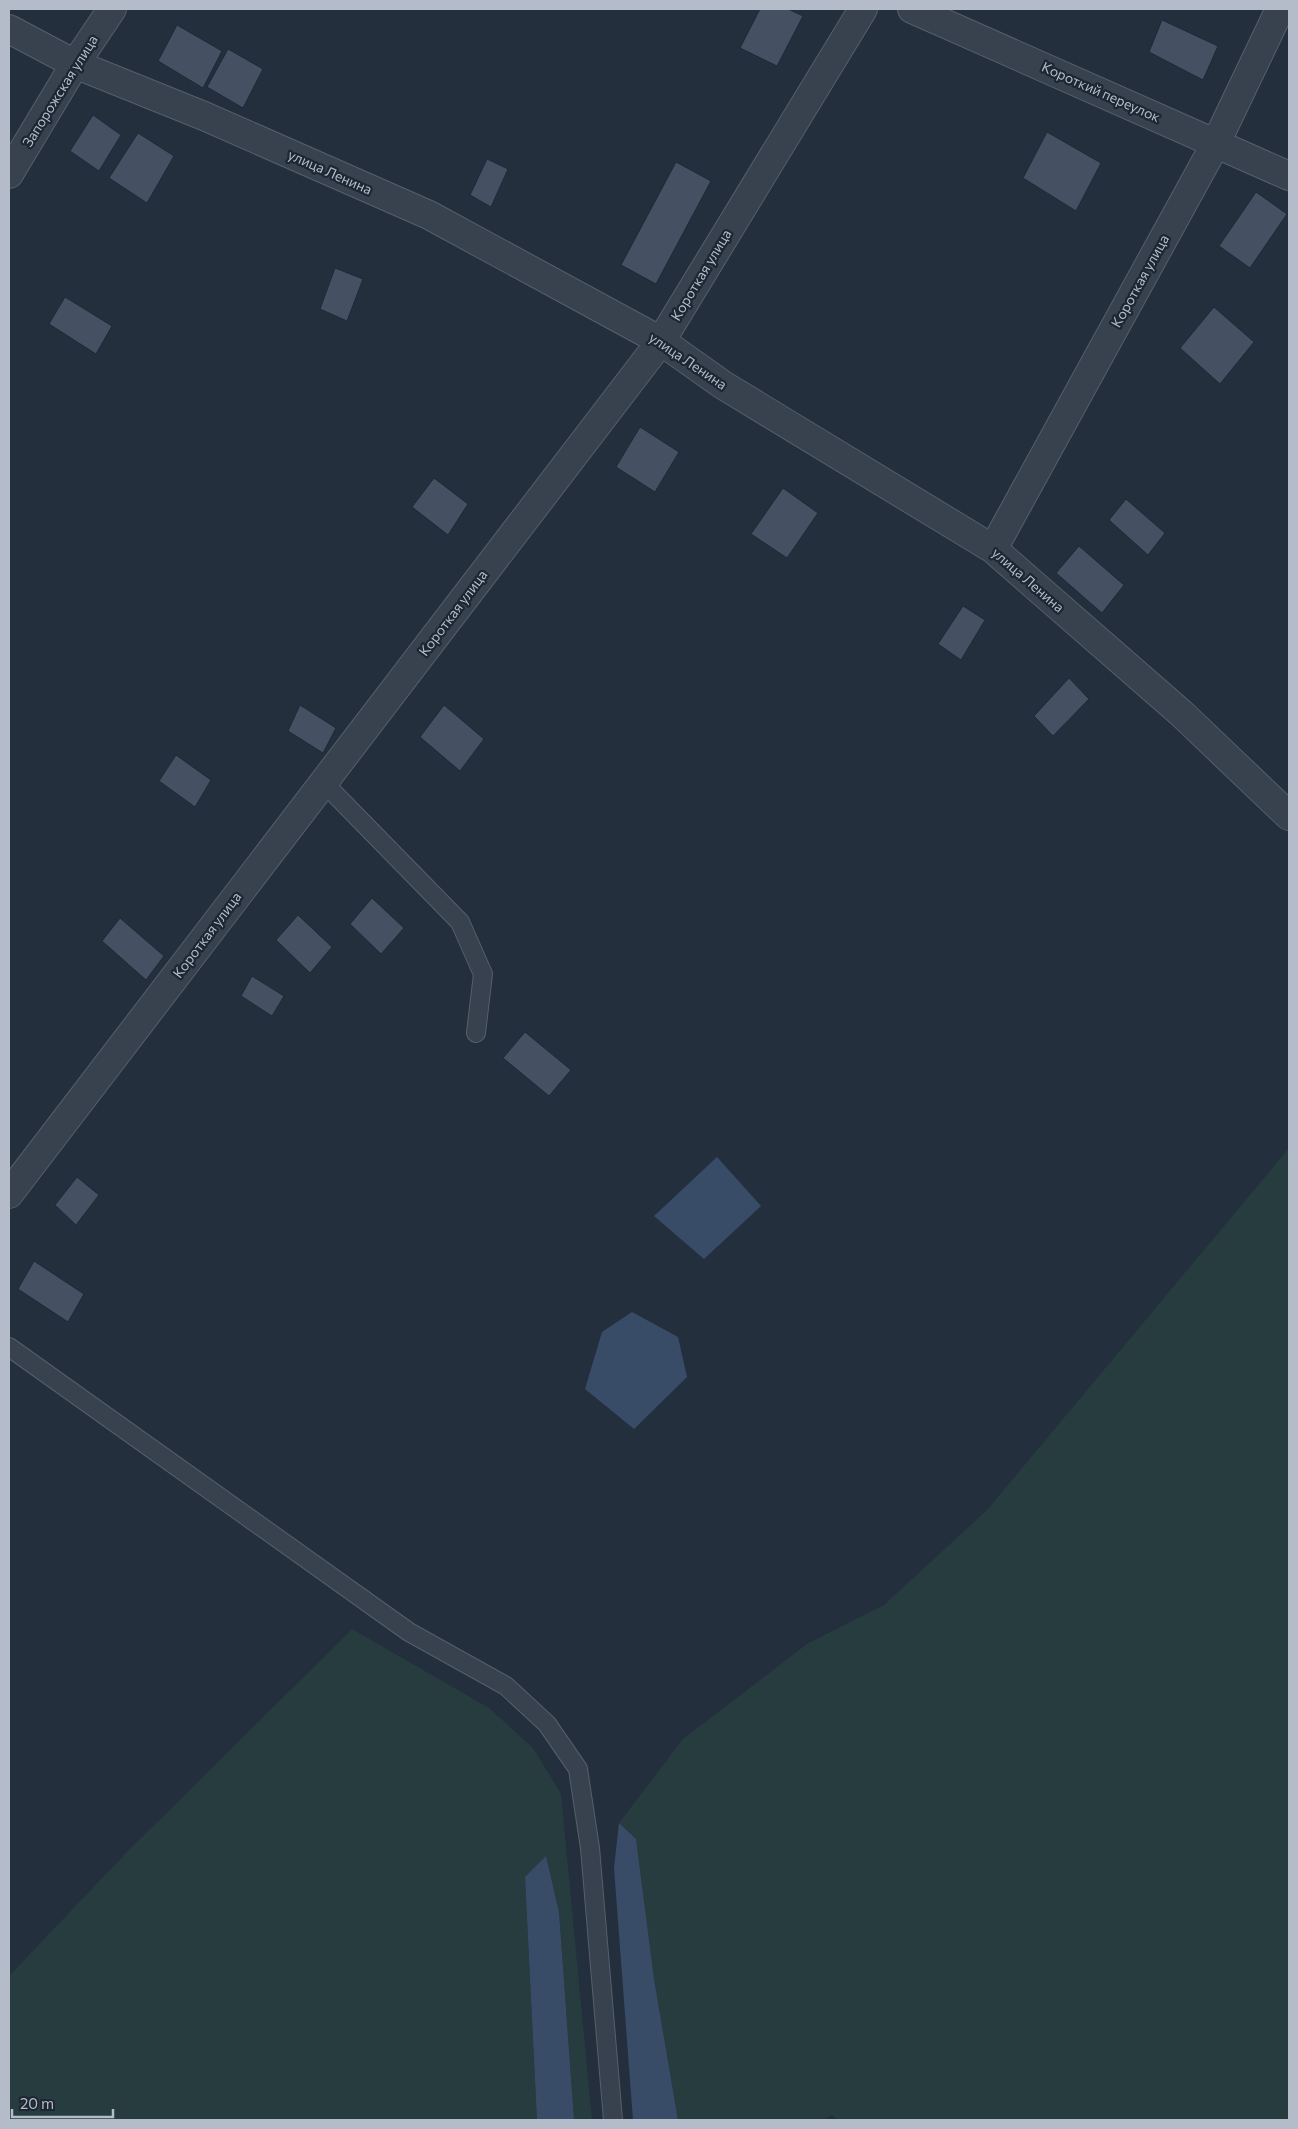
<svg xmlns="http://www.w3.org/2000/svg" width="1298" height="2129" font-family="Commissioner,sans-serif">
<style>
.green{fill:#263c3f}
.water{fill:#394c67}
.building{fill:#455162;stroke:#1f2835}
.lines{fill:none;stroke-linecap:round;stroke-linejoin:round}
.lane-casing{stroke:#565f6c;stroke-width:20}
.street-casing{stroke:#565f6c;stroke-width:30}
.lane{stroke:#38414e;stroke-width:18}
.street{stroke:#38414e;stroke-width:28}
.labels{text-anchor:middle;stroke-width:4.5;stroke-linejoin:round;paint-order:stroke}
.street-label{font-size:14px;fill:#b4bcc9;stroke:#1d2633}
</style>
<rect width="100%" height="100%" fill="#242f3e"/>
<path class="green" d="M1289,1148V2120H837L832,2115L824,2120H678L654,1979L636,1839L619,1823L683,1739L807,1644L884,1605L987,1510Z
M352,1629L489,1708L533,1748L561,1794L592,2120H574L559,1912L546,1856L525,1878L537,2120H9V1976L126,1853Z"/>
<path class="water" d="M717,1157L761,1206L704,1259L654,1216Z
M632,1312L678,1337L687,1377L634,1429L585,1389L602,1332Z
M619,1823L636,1839L654,1979L678,2120H633L614,1868Z
M546,1856L559,1912L574,2120H537L525,1877Z"/>
<path class="building" d="M760,9H788L803,16L777,66L740,48Z
M1162,20L1218,46L1203,80L1149,52Z
M177,25L222,51L203,88L158,61Z
M228,49L263,69L243,108L207,87Z
M93,115L121,135L99,171L70,151Z
M1047,132L1101,163L1076,211L1023,178Z
M138,133L174,156L147,203L109,178Z
M487,159L508,169L491,207L470,195Z
M676,162L711,181L656,284L621,265Z
M1256,192L1287,214L1250,268L1219,246Z
M335,268L363,279L347,321L320,309Z
M65,297L112,326L96,354L49,324Z
M1214,307L1254,342L1220,384L1180,348Z
M640,427L679,452L655,492L616,467Z
M434,478L468,504L448,535L412,507Z
M783,488L818,513L787,558L751,534Z
M1126,499L1165,533L1148,555L1109,520Z
M1079,546L1124,585L1102,613L1056,573Z
M963,606L985,620L961,660L938,644Z
M1069,678L1089,699L1053,736L1034,716Z
M300,705L336,728L323,753L288,731Z
M444,705L484,739L460,771L420,737Z
M176,755L211,780L195,807L159,781Z
M372,898L404,928L381,954L350,924Z
M298,915L332,947L310,973L276,940Z
M120,918L164,956L146,980L102,941Z
M252,976L284,996L272,1016L241,996Z
M525,1032L571,1070L549,1096L503,1058Z
M77,1177L99,1195L76,1225L55,1205Z
M34,1261L84,1294L68,1322L18,1289Z"/>
<g class="lines">
<g class="lane-casing">
<path id="lane" d="M323,782L460,922L483,974L476,1033
M9,1347L409,1632L506,1686L547,1724L578,1769L590,1848L613,2120"/>
</g>
<g class="street-casing">
<path id="street" d="M912,9L1289,176
M9,29L75,64L204,116L429,215L661,341L723,385L993,549L1181,713L1289,816
M9,174L75,64L112,9
M993,549L1216,143L1280,9
M9,1194L661,341L863,9"/>
</g>
<use href="#lane" class="lane"/>
<use href="#street" class="street"/>
</g>
<g class="labels">
<g class="street-label">
<text transform="translate(60 91) rotate(-58)" y="5">Запорожская улица</text>
<text transform="translate(1101 92) rotate(24)" y="5">Короткий переулок</text>
<text transform="translate(330 172) rotate(24)" y="5">улица Ленина</text>
<text transform="translate(701 275) rotate(-59)" y="5">Короткая улица</text>
<text transform="translate(1140 281) rotate(-61)" y="5">Короткая улица</text>
<text transform="translate(688 361) rotate(34)" y="5">улица Ленина</text>
<text transform="translate(1028 580) rotate(41)" y="5">улица Ленина</text>
<text transform="translate(453 613) rotate(-53)" y="5">Короткая улица</text>
<text transform="translate(207 935) rotate(-53)" y="5">Короткая улица</text>
</g>
</g>
<rect width="1298" height="2129" fill="none" stroke="#b4bcc9" stroke-width="20"/>
<path d="M12 2109v8h101v-8" fill="none" stroke="#b4bcc9" stroke-width="2.5"/>
<text x="20" y="2109" font-size="15" fill="#b4bcc9" stroke="#1d2633" stroke-width="4" paint-order="stroke">20 m</text>
</svg>
